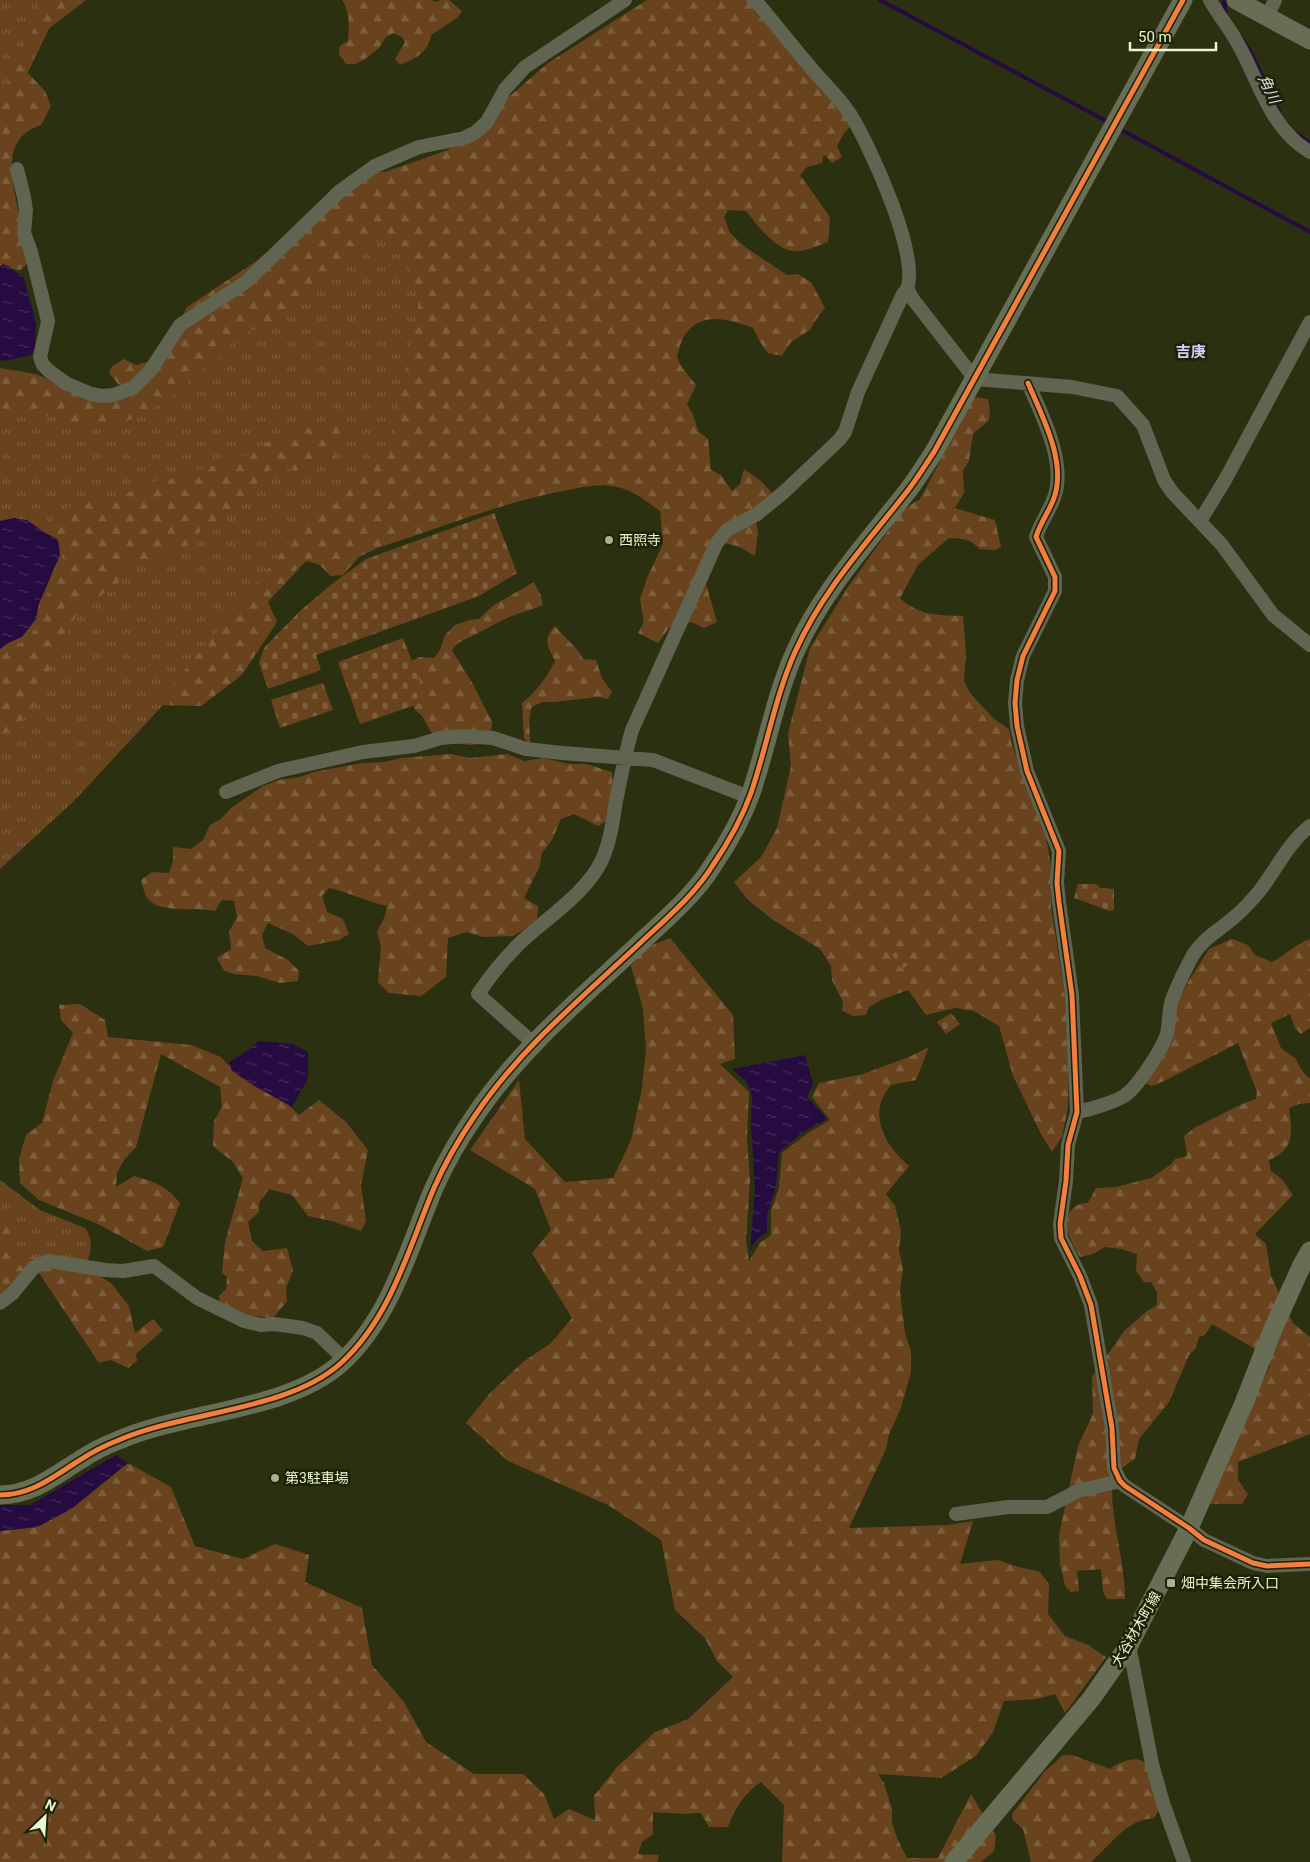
<svg xmlns="http://www.w3.org/2000/svg" width="1310" height="1862" font-family="Roboto,'Noto Sans JP',sans-serif">
<style>
.grass{fill:url(#grass-tufts)}
.forest{fill:url(#forest-firs)}
.cemetery{fill:url(#cemetery-stones)}
.water{fill:url(#water-ripples)}
.lines{fill:none;stroke-linecap:round;stroke-linejoin:round}
.stream{stroke:#260b40;stroke-width:4}
.street{stroke:#606450;stroke-width:14}
.secondary{stroke:#686e55;stroke-width:19}
.cycleway-casing{stroke:#1c2205;stroke-width:8}
.cycleway{stroke:#f27e40;stroke-width:5}
.poi-dot{fill:#a8b08e;stroke:#1c2205;stroke-width:2}
.labels{text-anchor:middle;stroke-width:5;stroke-linejoin:round;paint-order:stroke}
.poi-label{font-size:14px;fill:#ebf5d1;stroke:#1c2205;text-anchor:start}
.street-label{font-size:14px;fill:#ebf5d1;stroke:#1c2205}
.water-label{font-size:15px;font-style:italic;fill:#e3dcf0;stroke:#1c2205}
.neighbourhood-label{font-size:15px;font-weight:bold;fill:#dbcdf8;stroke:#1c2205}
</style>
<defs>
<pattern id="grass-tufts" width="24" height="20" patternUnits="userSpaceOnUse" patternTransform="scale(1.25)"><rect width="24" height="20" fill="#68431d"/><path d="M3 7l-1-3M5 7V3M7 7l1-3M15 17l-1-3M17 17v-4M19 17l1-3" fill="none" stroke="#7e5f3d"/></pattern>
<pattern id="forest-firs" width="22" height="20" patternUnits="userSpaceOnUse" patternTransform="scale(1.25)"><rect width="22" height="20" fill="#68431d"/><path d="M5 1l3.5 6h-7zM16 11l3.5 6h-7z" fill="#7e5f3d"/></pattern>
<pattern id="cemetery-stones" width="16" height="16" patternUnits="userSpaceOnUse" patternTransform="scale(1.25)"><rect width="16" height="16" fill="#68431d"/><path d="M2 7V4a2 2 0 0 1 4 0v3zM10 15v-3a2 2 0 0 1 4 0v3z" fill="#7e5f3d"/></pattern>
<pattern id="water-ripples" width="26" height="14" patternUnits="userSpaceOnUse" patternTransform="scale(1.25)"><rect width="26" height="14" fill="#260b40"/><path d="M2 4q2-2 4 0t4 0M15 11q2-2 4 0t4 0" fill="none" stroke="#462f5b"/></pattern>
</defs>
<rect width="100%" height="100%" fill="#2b3011"/>
<path class="grass" d="M0,0H63L0,130Z
M375,171L402,174L428,256L391,468L284,585L177,690L74,801L0,869V385L123,398Z
M0,1180L40,1210L85,1228C93,1238 92,1253 86,1264L52,1258L0,1298Z"/>
<path class="forest" d="M38,0H86L43,33L31,46L23,63L25,70L45,91L51,106L41,125C0,138 12,180 19,214C23,230 25,247 28,263L20,270L0,268V101L24,42L32,33L39,19Z
M342,0H430L437,2L440,0H449L462,11L457,18L431,35C429,53 415,58 400,65L395,59L405,42L402,37L394,33L386,37L379,48L364,60L355,64H346L339,54L340,46L348,41C349,26 350,12 342,0Z
M647,0H745L831,98L851,126L844,133L837,146L842,157L832,163L825,155L823,157L822,163L807,167L800,175L830,217L828,242C819,245 807,251 797,251C777,252 757,225 746,211L728,210L724,217L730,233L745,247L787,275L798,274L811,282L825,308L815,321L810,330L791,342L782,356L768,353L760,342L753,328C730,320 702,310 685,335C681,340 679,350 677,357L681,366L696,385L687,404L693,415L698,431L708,439L711,470L721,475L732,491L740,484L744,469L761,481L774,495L756,521L758,533L755,556L740,547L722,542L715,564L706,584L717,622L704,628L691,622L670,627L658,643L638,633L644,622L640,599L647,578L663,544L660,511C647,502 633,490 617,487C600,483 585,487 568,490C502,502 441,528 377,548L359,557L343,575L330,576L320,565L304,560L268,602L277,622L242,675L201,706L156,705L294,537L333,505L392,437L417,315L419,296L410,273L403,255L387,237L370,244L360,254L340,261L330,273L306,293L296,310L280,318L272,328L251,330L226,348L214,363L203,370L176,393L151,410L115,426L79,424L40,414L0,411V368L36,374L75,391H129L118,384L109,373L112,366L124,359L136,365L150,361L181,319L187,307L252,264L359,181L448,150L548,63Z
M974,397L988,399L990,410L989,420L973,434L969,461L963,470L964,493L955,508L995,520L1001,547L995,550L979,549C971,538 961,539 949,538L918,565L900,598C919,616 938,615 963,616L966,655L964,681L970,693L994,719L1009,729L1012,745L1045,829L1052,874L1051,906L1065,996L1069,1063L1068,1107L1062,1137L1052,1152L1041,1134L1013,1076L999,1026L974,1011L955,1008L926,1015L908,990L883,999L869,1007L866,1015L854,1016L842,1011L843,1002L832,980L831,966L820,949L773,920L747,899L734,882L761,857L777,828L791,766L788,733L810,648L848,587L904,509L920,499Z
M339,419L354,423L357,435C341,441 339,443 334,460L309,463L296,471C265,459 265,479 247,496C237,505 233,504 226,518L211,523L200,531L187,546L172,550L159,559L148,563L130,562L120,582L100,596L85,604L69,626L63,649L51,662L48,682L37,702L13,730L0,734V662L9,649L22,643L34,632L55,583L66,546C60,536 55,537 50,528L54,513L71,506L123,495L151,482L170,479L252,454L272,439Z
M534,582L541,596L543,605C534,609 526,611 517,614C502,619 488,628 474,635C465,640 458,641 452,650L474,686L492,722L491,734L480,744L470,745L446,742L431,732L422,716L415,710L411,699L408,662L420,657L434,658L440,650L445,635L455,625L470,620L479,619L494,605Z
M555,626C564,638 577,646 583,659L596,660L602,678L612,692L608,699L598,697L554,702H542L532,707C528,717 530,731 530,743H527L524,737L522,703C536,692 547,677 555,661C548,646 542,641 555,626Z
M451,754L471,758L507,754L524,761L544,758L569,764H586L612,772L613,792L607,821L598,826L574,814L561,819L552,840L542,853L539,868L524,898L538,906L537,919L525,929L513,936L483,937L467,932L448,938L446,977L421,996L389,993L378,982L381,946L377,932L385,916L387,906C367,902 349,892 329,888L322,896L327,912L343,919L349,934L339,940L308,946L293,934L268,923L262,935L265,948L288,960L299,971L298,981L280,983L257,976L234,974L224,971L217,958L231,949L229,931L237,918L234,901L222,900L215,911C197,907 160,914 148,899C144,894 143,886 141,880L152,872L169,873L173,861V847L191,849L203,840L210,825L221,819L231,808L263,786L278,780L300,777L314,772L362,763L384,762L401,758Z
M670,938L733,1015L735,1059L720,1064L749,1092L747,1139L750,1181L746,1240L749,1261L760,1243L771,1235V1210L779,1188L782,1153L808,1133L830,1120L812,1097L819,1083L863,1074L909,1057L929,1047L916,1080L891,1085C866,1114 885,1145 909,1166L886,1194L895,1206L901,1231L899,1250L903,1268L900,1291L905,1333L911,1352V1372L901,1408L889,1434L886,1449L849,1528L948,1525L973,1521L960,1564L998,1560L1015,1566L1040,1572L1049,1584L1048,1614L1065,1636L1088,1645L1106,1657L1065,1713L1055,1694L1037,1699L1004,1701L993,1732L976,1756L941,1778L878,1774L884,1783L892,1809V1822L897,1838L907,1858H938L971,1794L996,1836L994,1851L981,1862H782L784,1805L761,1782C743,1795 736,1807 728,1827H709L701,1813L683,1814L653,1812V1834L642,1842L638,1854L659,1855L657,1862H0V1531L37,1527L71,1509L128,1463L171,1487L195,1546L243,1559L275,1544L309,1555L305,1582L362,1608L372,1665L404,1702L426,1742L474,1774H523L544,1794L554,1819L569,1809L595,1820L594,1796L617,1767L655,1732L688,1719L733,1677L717,1661L705,1638L675,1610L661,1540L608,1505L508,1461L466,1423L490,1393L523,1362L551,1343L572,1318L532,1253L551,1230L535,1189L470,1150L519,1080L525,1139L565,1182L613,1178L631,1140L642,1088L646,1049L643,1009L631,966L645,948Z
M1232,939L1248,945L1255,955L1272,962C1285,955 1297,943 1310,939V1028L1301,1034L1295,1028L1290,1014L1271,1023L1281,1048L1296,1059L1302,1071L1310,1079V1103L1299,1104L1289,1108C1292,1133 1295,1149 1269,1160L1271,1171L1282,1179L1293,1195L1255,1234L1266,1244L1271,1276L1293,1323L1310,1337V1434L1238,1462V1480L1248,1494L1242,1504H1204L1270,1366L1252,1347L1212,1324L1205,1335L1199,1337L1196,1348L1189,1355L1169,1402L1139,1439L1135,1459L1113,1474C1108,1515 1125,1557 1125,1599H1107L1103,1592L1101,1569L1077,1571L1079,1591L1071,1592L1065,1586L1060,1564L1059,1535L1078,1446L1093,1414L1092,1377L1124,1331L1147,1311L1157,1305V1292L1151,1282H1144L1136,1271L1137,1254L1122,1249L1105,1247L1093,1254L1080,1257C1072,1244 1057,1218 1076,1206C1079,1204 1085,1203 1088,1203L1096,1188L1116,1187L1151,1178L1170,1165L1175,1159L1187,1156L1184,1136L1196,1127L1242,1104L1256,1099L1257,1092L1238,1043L1164,1081L1152,1086L1145,1083L1176,1005L1188,982L1209,949Z
M80,1004L105,1020L108,1037L191,1045L221,1057L227,1064L262,1079L299,1115L319,1100L346,1122L368,1150L361,1185L366,1221L361,1231L332,1221L308,1216L292,1195L269,1189L259,1203V1212L248,1222L252,1241L263,1251L287,1248L293,1270L286,1288L287,1301L273,1318L237,1314L220,1304L219,1296L226,1289L227,1277L222,1273L225,1242L243,1178L233,1162L213,1146L214,1121L222,1107L220,1087L161,1054L136,1147L124,1160L117,1173L116,1187L134,1176C153,1181 167,1186 180,1203L163,1247L147,1251L100,1225L39,1200L20,1183L19,1159L26,1135L42,1123L53,1081L73,1033L61,1020L59,1005Z
M8,1225L14,1230L11,1267C18,1268 26,1263 29,1257H35L47,1264L69,1271L98,1275L111,1283L129,1306L135,1333L153,1319L163,1330L136,1354L137,1361L128,1368L111,1360L99,1363L39,1273L0,1306V1237L2,1228Z
M1063,1755H1072L1110,1769C1119,1763 1137,1753 1147,1765C1151,1770 1158,1798 1161,1807L1154,1818C1125,1820 1111,1845 1091,1862H1031L1023,1829L1013,1820L1012,1814L1045,1771Z"/>
<path class="cemetery" d="M494,513L517,573L479,596L316,655L321,670L268,689L259,663L264,648L300,611L337,580L366,559Z
M403,638L427,701L360,724L338,662Z
M323,683L333,710L280,728L271,700Z
M1078,884H1096L1100,888L1114,889V910L1110,911L1074,898Z
M897,951L907,957L911,963L902,969L892,955Z
M951,1013L960,1024L946,1034L937,1022Z"/>
<path class="water" d="M3,264L8,266L24,278L36,323L35,347L31,355L4,361L0,360V267Z
M14,518L27,520L47,534L58,539L60,555L39,604L36,619L22,637L8,643L0,649V521Z
M259,1041L292,1044L308,1052V1079L292,1107L256,1087L232,1071L229,1062L247,1051Z
M805,1055L813,1083L807,1097L827,1119L805,1131L779,1152L776,1186L767,1215V1232L757,1239L750,1251L755,1189L751,1126L752,1096L747,1082L732,1069Z
M116,1455L128,1463L71,1509L37,1527L0,1531V1505H30Z"/>
<g class="lines">
<path class="stream" d="M880,0L1110,123
M1224,2L1226,14
M1241,37L1249,49L1279,111
M1118,128L1310,232
M1297,134L1310,143"/>
<path class="street" d="M1210,0C1218,15 1229,27 1237,42C1259,80 1269,128 1310,152
M1267,17L1275,0
M17,169L24,197L26,210L24,233L31,252L48,321L40,357L43,365L49,371L67,384L91,394L102,396L114,395L134,387L150,371L180,325L246,282L340,191L375,166L419,147L464,138L476,132L487,122L505,89L525,67L625,0
M908,290L912,298L975,379L1072,387L1117,396L1143,425L1164,480L1172,492L1222,545L1273,615L1310,645
M1028,383C1042,416 1067,462 1054,498C1049,512 1040,523 1036,537L1055,577V591L1023,656L1017,680L1015,703L1017,726L1027,771L1059,851L1057,883L1059,902L1072,995L1077,1112L1068,1145L1066,1181L1060,1224L1061,1238L1080,1276L1091,1305L1112,1428L1114,1468L1120,1481L1125,1486L1189,1528L1204,1540L1253,1563L1267,1566L1310,1564
M1200,521L1225,480L1310,322
M226,792L278,771L363,752L414,746L441,738L463,736L493,738L526,749L562,753L653,760L749,797
M533,1043L478,994C490,976 503,960 519,944C545,919 586,894 602,860C610,842 613,821 616,801C621,777 625,754 632,730L716,544L727,530L757,514L784,492L839,440L845,432L858,392L903,294C929,272 866,136 848,111C839,98 829,88 818,76C798,53 779,29 760,6L753,0
M1077,1112C1088,1110 1115,1102 1124,1096C1138,1087 1162,1049 1167,1034C1169,1024 1169,1013 1171,1003C1176,987 1185,970 1193,955C1203,939 1218,931 1232,919C1242,911 1253,899 1261,889C1277,868 1289,842 1310,826
M0,1303L12,1294L34,1267L49,1261L105,1270L123,1271L154,1266L197,1298L244,1321L261,1325L274,1324L303,1328L317,1333L345,1360
M956,1514L1008,1507H1047L1078,1491L1120,1481
M1129,1645L1152,1764L1163,1803L1184,1862"/>
<path class="secondary" d="M1236,0L1310,40
M0,1495C32,1495 54,1476 80,1460C92,1452 106,1445 119,1440C186,1411 288,1411 341,1363C391,1318 409,1247 434,1188C445,1163 459,1139 474,1117C518,1051 579,1000 637,946C663,921 694,896 713,865C728,843 742,818 751,793C767,746 775,697 795,652C823,589 868,542 909,489C918,477 926,464 934,452L1183,0
M954,1862L1091,1699L1129,1645L1189,1528L1244,1403L1273,1329L1302,1265L1310,1251"/>
<g class="cycleway-casing">
<path id="cycleway" d="M1028,383C1042,416 1067,462 1054,498C1049,512 1040,523 1036,537L1055,577V591L1023,656L1017,680L1015,703L1017,726L1027,771L1059,851L1057,883L1059,902L1072,995L1077,1112L1068,1145L1066,1181L1060,1224L1061,1238L1080,1276L1091,1305L1112,1428L1114,1468L1120,1481L1125,1486L1189,1528L1204,1540L1253,1563L1267,1566L1310,1564
M0,1495C32,1495 54,1476 80,1460C92,1452 106,1445 119,1440C186,1411 288,1411 341,1363C391,1318 409,1247 434,1188C445,1163 459,1139 474,1117C518,1051 579,1000 637,946C663,921 694,896 713,865C728,843 742,818 751,793C767,746 775,697 795,652C823,589 868,542 909,489C918,477 926,464 934,452L1183,0"/>
</g>
<use href="#cycleway" class="cycleway"/>
</g>
<g class="poi-dot">
<circle cx="609" cy="540" r="5"/>
<circle cx="275" cy="1478" r="5"/>
<rect x="1166" y="1578" width="10" height="10" rx="2.5"/>
</g>
<g class="labels">
<g class="poi-label">
<text x="619" y="545">西照寺</text>
<text x="285" y="1483">第3駐車場</text>
<text x="1181" y="1588">畑中集会所入口</text>
</g>
<g class="street-label">
<text transform="translate(1136 1629) rotate(-60)" y="5">大谷材木町線</text>
</g>
<g class="water-label">
<text transform="translate(1269 89) rotate(64)" y="5">角川</text>
</g>
<g class="neighbourhood-label">
<text x="1191" y="357">吉庚</text>
</g>
</g>
<g transform="translate(45 1817) rotate(25)" stroke="#1c2205" stroke-width="4" paint-order="stroke">
<path d="M0-4L9 19L0 12L-9 19Z" fill="#ebf5d1"/>
<text y="-8" font-size="14" font-weight="bold" text-anchor="middle" fill="#ebf5d1">N</text>
</g>
<path d="M1130 42v8h86v-8" fill="none" stroke="#ebf5d1" stroke-width="2.5"/>
<text x="1138" y="42" font-size="15" fill="#ebf5d1" stroke="#1c2205" stroke-width="4" paint-order="stroke">50 m</text>
</svg>
